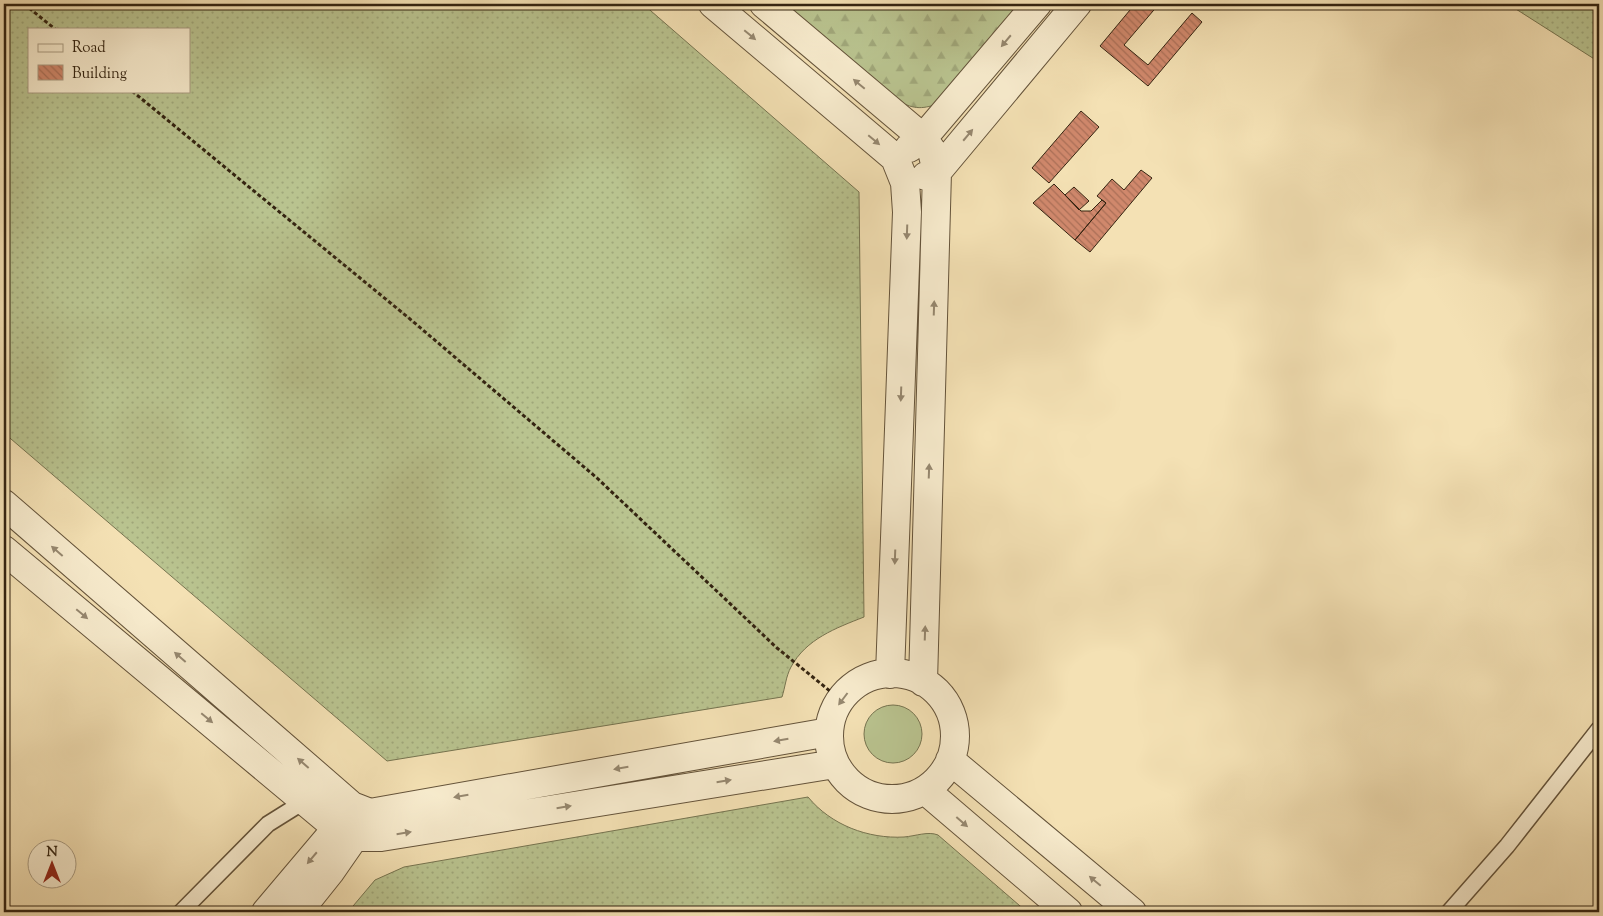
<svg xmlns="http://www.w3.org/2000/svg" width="1603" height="916" font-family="'Sorts Mill Goudy',serif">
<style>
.grass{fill:url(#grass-dots);stroke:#767450;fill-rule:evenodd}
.forest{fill:url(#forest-firs);stroke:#767450}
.park{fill:#b9c38f;stroke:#767450}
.building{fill:url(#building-back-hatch);stroke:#342411}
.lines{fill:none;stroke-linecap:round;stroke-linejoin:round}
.lane-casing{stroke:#64533a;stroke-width:18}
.street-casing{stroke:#64533a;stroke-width:30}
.path{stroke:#342411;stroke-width:3;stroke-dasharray:4 2.5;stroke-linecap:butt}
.lane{stroke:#f8ecce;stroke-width:15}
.street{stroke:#f8ecce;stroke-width:28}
.oneway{fill:#968870}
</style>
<defs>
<pattern id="grass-dots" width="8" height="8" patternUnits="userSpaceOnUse" patternTransform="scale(1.25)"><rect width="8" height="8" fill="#b9c38f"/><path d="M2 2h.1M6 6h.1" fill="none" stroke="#a0a77a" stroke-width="1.8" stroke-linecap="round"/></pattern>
<pattern id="forest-firs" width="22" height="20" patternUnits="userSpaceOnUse" patternTransform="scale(1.25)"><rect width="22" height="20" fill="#b9c38f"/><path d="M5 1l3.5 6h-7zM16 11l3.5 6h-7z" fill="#a0a77a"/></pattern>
<pattern id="building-back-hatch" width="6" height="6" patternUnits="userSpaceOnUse" patternTransform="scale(1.25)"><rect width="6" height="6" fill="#d0886c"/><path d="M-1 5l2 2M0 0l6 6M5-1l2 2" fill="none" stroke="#aa6f57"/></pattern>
</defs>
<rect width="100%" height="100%" fill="#f4e1b4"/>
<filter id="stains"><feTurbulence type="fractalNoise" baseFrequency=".004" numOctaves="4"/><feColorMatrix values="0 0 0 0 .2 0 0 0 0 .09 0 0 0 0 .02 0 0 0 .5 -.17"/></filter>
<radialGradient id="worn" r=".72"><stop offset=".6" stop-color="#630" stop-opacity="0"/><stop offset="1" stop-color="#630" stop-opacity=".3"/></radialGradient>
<path class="grass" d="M4,4H643L859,192L864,617C836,628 806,639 791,667C786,676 785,688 782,697L387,761L4,433ZM29,29H189V91H29Z
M1508,4H1599V62Z
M808,797C831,825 868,839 904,837C916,836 928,831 938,835L1027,912H348L375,880L404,867Z"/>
<path class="forest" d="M785,4H1025L940,103C924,109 914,110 899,101Z"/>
<path class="park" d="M864 734a29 29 0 1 1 58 0a29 29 0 1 1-58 0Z"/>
<path class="building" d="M1135,4H1159L1124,45L1148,65L1192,13L1202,22L1148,86L1100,46Z
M1081,111L1099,127L1049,183L1032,168Z
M1141,170L1152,178L1090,252L1075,240L1106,203L1097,196L1112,179L1124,190Z
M1054,184L1081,211H1091L1102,200L1106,203L1075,240L1033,203Z
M1074,187L1089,201L1079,210L1065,195Z"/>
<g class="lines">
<g class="lane-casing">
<path id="lane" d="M181,912L268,824L308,799
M1449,912L1507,846L1599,729"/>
</g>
<g class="street-casing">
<path id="street" d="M713,4L895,158L905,183L907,212L890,674
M764,4L923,138L932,151L937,172L923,682
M909,148L923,138L1037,4
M926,176L937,172L1077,4
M4,504L352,806L370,813L829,732
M4,550L337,828L355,837H381L835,764
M829 736a63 63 0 1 1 126 0a63 63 0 1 1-126 0Z
M950,760L1132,912
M925,790L1068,912
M266,912L337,828L347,813
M298,912L330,872L364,823"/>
</g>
<path class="path" d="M24,4L55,29
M132,91L410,319L597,478L777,648L841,700"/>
<use href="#lane" class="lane"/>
<use href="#street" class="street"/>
</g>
<defs><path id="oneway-solid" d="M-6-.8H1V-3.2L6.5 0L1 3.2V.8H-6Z" transform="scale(1.25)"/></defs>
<g class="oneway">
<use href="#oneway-solid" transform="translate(750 35) rotate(40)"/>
<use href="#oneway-solid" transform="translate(1006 41) rotate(130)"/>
<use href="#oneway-solid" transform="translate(859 84) rotate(-140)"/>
<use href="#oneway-solid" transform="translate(968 135) rotate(-50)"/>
<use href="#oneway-solid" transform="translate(874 140) rotate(40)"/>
<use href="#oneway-solid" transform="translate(907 232) rotate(92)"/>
<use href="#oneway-solid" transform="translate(934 308) rotate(-88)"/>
<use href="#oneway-solid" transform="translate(901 394) rotate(92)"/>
<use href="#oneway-solid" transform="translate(929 471) rotate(-88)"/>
<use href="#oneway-solid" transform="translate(57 551) rotate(-139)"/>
<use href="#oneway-solid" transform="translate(895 557) rotate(92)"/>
<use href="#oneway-solid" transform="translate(82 614) rotate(40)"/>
<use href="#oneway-solid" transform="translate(925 633) rotate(-88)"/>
<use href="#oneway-solid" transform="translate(180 657) rotate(-139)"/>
<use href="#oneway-solid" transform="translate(843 699) rotate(127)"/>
<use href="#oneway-solid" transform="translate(207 718) rotate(40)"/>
<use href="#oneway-solid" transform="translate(781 740) rotate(170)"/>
<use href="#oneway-solid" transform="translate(303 763) rotate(-139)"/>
<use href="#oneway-solid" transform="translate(621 768) rotate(170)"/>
<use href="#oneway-solid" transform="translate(724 781) rotate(-9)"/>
<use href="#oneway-solid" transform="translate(461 796) rotate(170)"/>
<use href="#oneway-solid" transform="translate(564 807) rotate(-9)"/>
<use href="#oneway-solid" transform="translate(962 822) rotate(41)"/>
<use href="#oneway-solid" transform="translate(404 833) rotate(-9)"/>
<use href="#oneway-solid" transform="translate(312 858) rotate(130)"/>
<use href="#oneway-solid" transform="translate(1095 881) rotate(-140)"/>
</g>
<rect width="1603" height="916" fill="none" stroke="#f4e1b4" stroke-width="20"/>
<rect x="5" y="5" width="1593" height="906" fill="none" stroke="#342411" stroke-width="2.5"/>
<rect x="10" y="10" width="1583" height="896" fill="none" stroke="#342411"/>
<rect x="28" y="28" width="162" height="65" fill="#f8ecce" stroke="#aa9c82"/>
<rect x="38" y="44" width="25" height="8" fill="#f8ecce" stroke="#aa9c82"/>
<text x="72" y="52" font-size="15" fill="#342411">Road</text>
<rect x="38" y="65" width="25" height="15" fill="url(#building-back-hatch)" stroke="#aa9c82"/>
<text x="72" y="78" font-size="15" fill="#342411">Building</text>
<g transform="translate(52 864)"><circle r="24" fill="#f8ecce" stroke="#aa9c82"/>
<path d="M0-4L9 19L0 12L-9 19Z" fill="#8f2418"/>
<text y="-8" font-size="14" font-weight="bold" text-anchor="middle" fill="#342411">N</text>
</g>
<rect width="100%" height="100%" filter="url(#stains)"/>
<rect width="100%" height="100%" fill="url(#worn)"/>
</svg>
